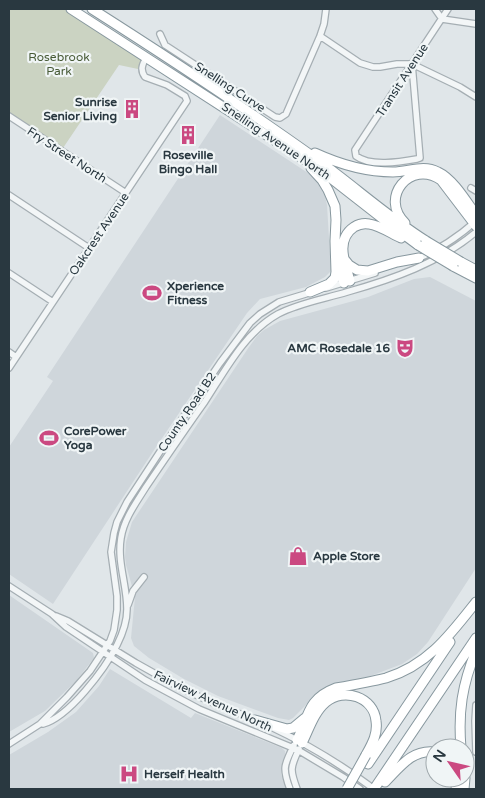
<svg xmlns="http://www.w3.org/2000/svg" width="485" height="798" font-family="'Varela Round',sans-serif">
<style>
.built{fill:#cfd6db}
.green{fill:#cbd3c2}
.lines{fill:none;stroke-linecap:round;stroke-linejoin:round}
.minor-casing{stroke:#a5aeb3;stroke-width:8}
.highway-casing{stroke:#88989f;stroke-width:11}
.minor{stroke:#f3f6f7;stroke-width:5.5}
.highway{stroke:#fff;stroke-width:9}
.highway-bridge-casing{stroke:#88989f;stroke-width:11;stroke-linecap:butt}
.highway-bridge{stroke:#fff;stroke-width:9}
.labels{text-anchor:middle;stroke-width:4.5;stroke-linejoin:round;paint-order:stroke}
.park-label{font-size:12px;fill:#485b37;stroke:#f0f5f6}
.street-label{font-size:12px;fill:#293840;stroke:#f0f5f6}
.poi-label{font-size:12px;font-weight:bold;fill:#293840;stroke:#f0f5f6;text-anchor:start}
</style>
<rect width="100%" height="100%" fill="#e0e6e9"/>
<path class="built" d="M220,115L311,175L319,183L325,196L327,205L331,271L325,277L306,287L260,299L247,313L156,447L53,604L9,574V447L53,381L47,377Z
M430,277L476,301V568L428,642L417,654L402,664L368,677L325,688L317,694L293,718L289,720L278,718L218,696L184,679L149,658L134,646L131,638L135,597L126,565L125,557L126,542L132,522L249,347L257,336L264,330L280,321L368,297L414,279Z
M9,595L93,653L94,658L76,681L45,711L9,732Z
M110,669L191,718L195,713L282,748L285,751V755L281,767V774L287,789H9V755L48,732L76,712L99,686Z"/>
<path class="green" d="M9,9H65L142,58L138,69L119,65L63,148L9,113Z"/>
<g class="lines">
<g class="minor-casing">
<path id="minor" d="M435,9L442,19L476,24
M160,34L165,45L275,117L280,118L286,114L320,36L324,24L326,9
M320,36L360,63L373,67H380L397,64H412L460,87L476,97
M412,64L420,158L417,159C400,162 370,167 356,156L355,150L448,9
M9,116L126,193
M471,188L476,191
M9,195L89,248
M417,259C438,250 458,237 476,221
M9,273L53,302
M326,288L375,273
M9,352L16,357
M9,368L187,101L185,96L167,85L145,77C140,70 142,65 146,58
M9,586L52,614L66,627L145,680L199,709L298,750L343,777L360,789
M128,605L133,591L144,577
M56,616L68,621L136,663L177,686L215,704L258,721
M476,705L475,721L476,752
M43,724C69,717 105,669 117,645C122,635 127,621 127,609C127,585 117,562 121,538C124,519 136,503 146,487C165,459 184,431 204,403C225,371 244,333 278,314C299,303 324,299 347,292C393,279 439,263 476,232
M273,728C309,745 342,765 374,789
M9,744L40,724L67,697L90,671L110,641L114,630L117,610V596L111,552L114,533L117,522L127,502L165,444L220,363L250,323L260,314L279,302L312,292
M290,789C282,768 284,765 294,745
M297,789C290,770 290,768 299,749"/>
</g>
<g class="highway-casing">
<path id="highway" d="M71,9L319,169L383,219L418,245
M92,9C169,58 245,108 319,161C355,187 388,217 426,241
M315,153C339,164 366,172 393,172C409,172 423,164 438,172C453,179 466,201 476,215
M405,223C379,198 410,159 441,180L476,226
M345,260L349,265L357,270L368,271L397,262L419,258
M461,262L476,270
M339,265L344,283
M453,266L476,278
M350,281C345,263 335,240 354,227C359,224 364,223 369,224C379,225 392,234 401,238
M310,292L329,284L335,278L336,272L335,241L336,220L335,206L328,190L322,180L311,168
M255,720L287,729L293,728L305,718
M297,740C309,716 307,699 336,688C353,685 370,682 386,678C428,665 450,635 476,602
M302,743C309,729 314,712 326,702C344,687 374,697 376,721C378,734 372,744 366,755
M461,748C458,712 462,685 476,651
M368,764L450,642
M385,782C400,767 412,749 435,752
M374,789L476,638
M456,789L457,778
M464,789L465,778"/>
</g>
<use href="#minor" class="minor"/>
<use href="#highway" class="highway"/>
<g class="highway-bridge-casing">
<path id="highway-bridge" d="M426,241L461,262
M418,245L453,266
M347,789L366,755"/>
</g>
<use href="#highway-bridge" class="highway-bridge"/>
</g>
<defs>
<g id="building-bare" transform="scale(1.5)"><path d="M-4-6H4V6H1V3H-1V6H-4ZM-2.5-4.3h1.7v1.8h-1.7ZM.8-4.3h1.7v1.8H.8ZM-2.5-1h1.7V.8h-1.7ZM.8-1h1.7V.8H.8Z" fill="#cb4981" stroke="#f0f5f6" stroke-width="2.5" paint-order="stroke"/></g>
<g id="stadium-bare" transform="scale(1.5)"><path d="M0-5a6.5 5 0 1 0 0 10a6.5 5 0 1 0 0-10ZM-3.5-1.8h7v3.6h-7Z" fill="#cb4981" stroke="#f0f5f6" stroke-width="2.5" paint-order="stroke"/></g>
<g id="theatre-bare" transform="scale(1.5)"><path d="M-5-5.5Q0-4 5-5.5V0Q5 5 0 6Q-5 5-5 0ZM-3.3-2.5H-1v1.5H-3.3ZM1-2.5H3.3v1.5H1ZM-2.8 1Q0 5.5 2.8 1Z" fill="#cb4981" stroke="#f0f5f6" stroke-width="2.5" paint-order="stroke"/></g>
<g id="shop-bare" transform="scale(1.5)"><path d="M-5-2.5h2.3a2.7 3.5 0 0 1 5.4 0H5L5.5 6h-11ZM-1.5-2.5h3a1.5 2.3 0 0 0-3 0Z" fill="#cb4981" stroke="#f0f5f6" stroke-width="2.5" paint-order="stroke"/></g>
<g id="hospital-bare" transform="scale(1.5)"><path d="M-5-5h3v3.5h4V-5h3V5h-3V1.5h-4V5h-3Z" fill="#cb4981" stroke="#f0f5f6" stroke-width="2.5" paint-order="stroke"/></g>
</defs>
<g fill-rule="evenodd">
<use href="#building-bare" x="132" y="109"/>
<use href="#building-bare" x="188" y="135"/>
<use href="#stadium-bare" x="152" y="293"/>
<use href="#theatre-bare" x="405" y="348"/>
<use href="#stadium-bare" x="49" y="438"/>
<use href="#shop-bare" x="298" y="556"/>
<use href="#hospital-bare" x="129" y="774"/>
</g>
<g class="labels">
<g class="park-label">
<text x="59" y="61">Rosebrook<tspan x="59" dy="14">Park</tspan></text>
</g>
<g class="street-label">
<text transform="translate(402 80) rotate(-57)" y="4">Transit Avenue</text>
<text transform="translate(230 87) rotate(33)" y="4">Snelling Curve</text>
<text transform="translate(276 141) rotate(34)" y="4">Snelling Avenue North</text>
<text transform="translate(67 155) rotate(33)" y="4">Fry Street North</text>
<text transform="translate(99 234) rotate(-56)" y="4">Oakcrest Avenue</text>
<text transform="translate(187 412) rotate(-56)" y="4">County Road B2</text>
<text transform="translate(213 701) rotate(25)" y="4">Fairview Avenue North</text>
</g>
<g class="poi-label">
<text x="117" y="106" text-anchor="end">Sunrise<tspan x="117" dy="14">Senior Living</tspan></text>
<text x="188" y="159" text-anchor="middle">Roseville<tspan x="188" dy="14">Bingo Hall</tspan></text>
<text x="167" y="290">Xperience<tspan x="167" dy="14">Fitness</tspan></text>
<text x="390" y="352" text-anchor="end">AMC Rosedale 16</text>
<text x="64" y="435">CorePower<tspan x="64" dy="14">Yoga</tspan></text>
<text x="313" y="560">Apple Store</text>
<text x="144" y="778">Herself Health</text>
</g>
</g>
<rect width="485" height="798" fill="none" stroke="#293840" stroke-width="20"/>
<g transform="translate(450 763) rotate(304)"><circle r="24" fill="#f0f5f6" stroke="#a0a9ad"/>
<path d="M0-4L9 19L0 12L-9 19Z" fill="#cb4981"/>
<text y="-8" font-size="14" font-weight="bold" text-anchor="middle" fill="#293840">N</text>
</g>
</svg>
